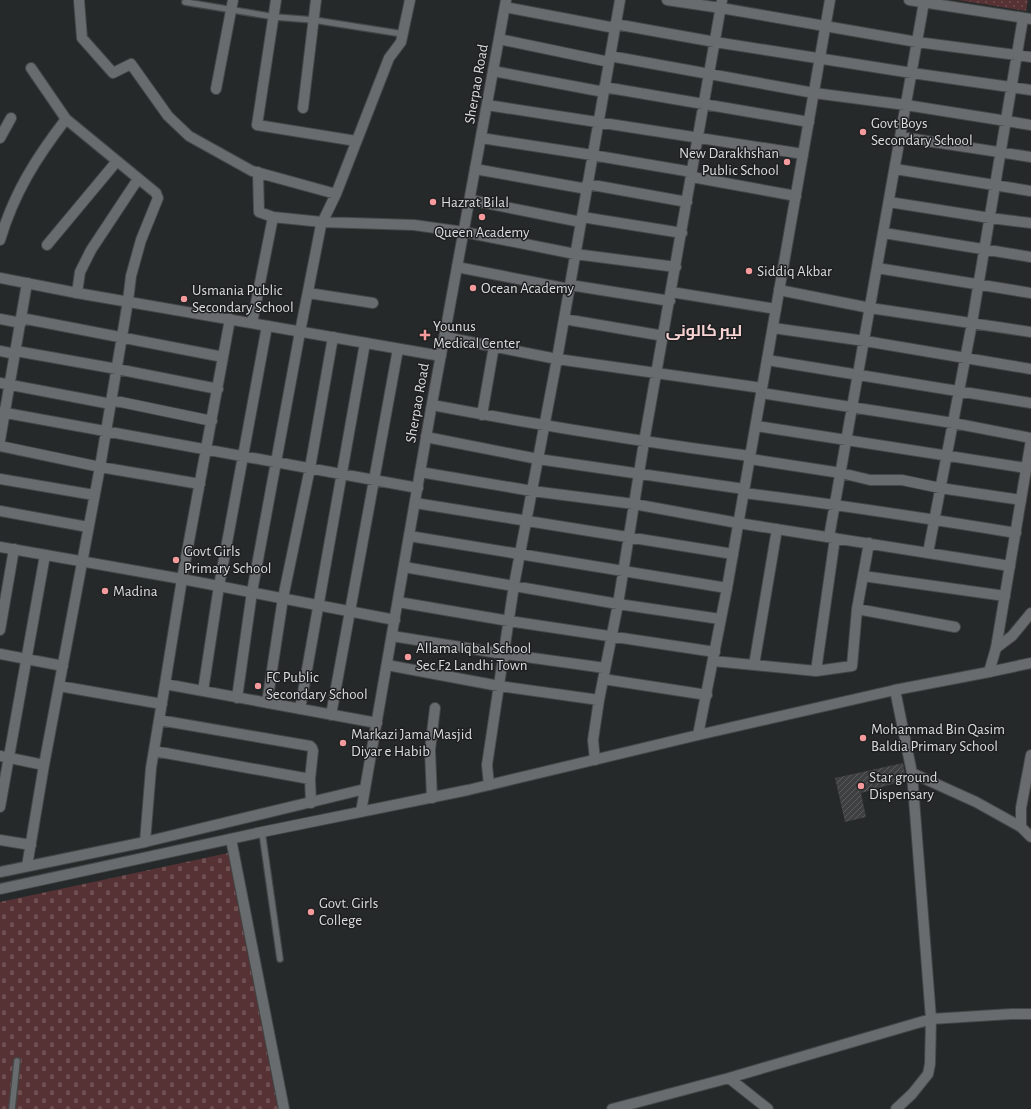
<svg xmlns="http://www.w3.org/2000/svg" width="1031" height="1109" font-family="'Alegreya Sans',Cairo,sans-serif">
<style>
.cemetery{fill:url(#cemetery-stones)}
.park{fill:url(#park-dots)}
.building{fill:url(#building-hatch)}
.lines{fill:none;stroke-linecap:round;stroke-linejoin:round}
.service-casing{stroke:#444747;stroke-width:8}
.minor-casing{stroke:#444747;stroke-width:12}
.tertiary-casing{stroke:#444747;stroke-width:12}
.service{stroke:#696c6e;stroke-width:5.5}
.minor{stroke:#696c6e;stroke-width:10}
.tertiary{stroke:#696c6e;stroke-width:10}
.poi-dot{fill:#f59b9e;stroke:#1d1f20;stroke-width:1.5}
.labels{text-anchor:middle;stroke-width:3;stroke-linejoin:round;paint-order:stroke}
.street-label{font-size:15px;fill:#dbdcdd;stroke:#1d1f20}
.poi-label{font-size:15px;fill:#dbdcdd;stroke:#1d1f20;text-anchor:start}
.neighbourhood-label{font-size:16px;font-weight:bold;fill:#f7d3d4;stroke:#1d1f20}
</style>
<defs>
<pattern id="cemetery-stones" width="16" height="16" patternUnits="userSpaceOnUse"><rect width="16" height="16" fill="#573234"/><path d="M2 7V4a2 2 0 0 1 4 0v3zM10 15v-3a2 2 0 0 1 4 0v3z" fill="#6f4f51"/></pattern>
<pattern id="park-dots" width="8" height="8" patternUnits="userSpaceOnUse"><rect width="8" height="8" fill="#573234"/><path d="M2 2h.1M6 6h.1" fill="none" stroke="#6f4f51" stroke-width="1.8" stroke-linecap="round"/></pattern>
<pattern id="building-hatch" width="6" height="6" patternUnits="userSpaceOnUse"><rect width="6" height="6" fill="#3e4041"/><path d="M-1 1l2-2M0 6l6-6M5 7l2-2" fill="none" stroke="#595b5c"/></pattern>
</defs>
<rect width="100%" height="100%" fill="#26292a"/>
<path class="cemetery" d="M228,853L278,1109H0V902Z"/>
<path class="park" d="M958,0H1028L1026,11Z"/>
<path class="building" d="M903,763L906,780L861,793L866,817L845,822L835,778Z"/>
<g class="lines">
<g class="service-casing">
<path id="service" d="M186,0L185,2L275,17L314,20L403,34
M262,832L280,959
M12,1109L17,1061"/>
</g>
<g class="minor-casing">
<path id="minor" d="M79,0L82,38L113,73L131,64L168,116L189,136L252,171L336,194
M276,0L257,125L356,141
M667,0L721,8L917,42L1031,57
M505,7L615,28
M615,24L715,42L912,73L1031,90
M499,39L609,62
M610,56L814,93L906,105L1031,125
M493,71L604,92
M604,87L809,122
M216,89L233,0
M487,105C592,122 698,137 803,154
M303,108L316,0
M901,137L1031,157
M0,138L11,118
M481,138L592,155L692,172
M475,169L587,189
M895,169L1031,191
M258,172L259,212L273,217
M692,177L796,196
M587,184L687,202
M470,200L581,222
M889,202L990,218L1031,223
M582,217L682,233
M884,233L1031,257
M0,240C14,193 36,158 66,119
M47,245L117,161
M457,267L569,289
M877,268L1031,293
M570,285L670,301
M779,290L870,308L1031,332
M671,292L776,309
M77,293L80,272L91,250L138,179
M308,293L373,303
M21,318L223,357
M0,319L21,323
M564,319L664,336
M252,323L273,217L322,222L414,225L464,232L575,254L676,267
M773,328L865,341L1031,369
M445,337L557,359L762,388
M0,351L15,354
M16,351L117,369L218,389
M767,360L1031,403
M0,383L111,404
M761,393L953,423L1031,438
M111,400L212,421
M432,405C538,425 644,442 750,456
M0,412L418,488
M482,415L494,346
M756,426L1026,468
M426,437L538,459L744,489
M0,440L27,283
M0,446L100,467L128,301L131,276L141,240L158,198L156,193L66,119L31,68
M750,459L841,473L870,480H902L940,488L1021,500
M420,472L532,491L634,504L738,523L1010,566
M0,479L94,495
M744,493C835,504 925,518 1016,533
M415,503L733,554
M0,511L88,527
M409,536L727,588
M829,537L924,2
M928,553L972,323L1023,18
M404,567L618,604L720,619
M863,576L1005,596
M398,602L509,621L715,652
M857,609L955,627
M0,630L14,549
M392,636L504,654L605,668
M996,648L1012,636L1031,613
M0,654L63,666
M713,661L816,671L852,666L857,609L869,543
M387,665L499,686L599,700
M754,665L777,529
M816,671L835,538
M989,672L1031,663
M603,679L707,695
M165,684L377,723
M59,686L162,704
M895,690L912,773L931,1019L930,1064L928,1074L912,1094L896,1109
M203,691L219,586L267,326
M237,698L252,592L300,332L321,225L336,194L389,58L401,42L410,0
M267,703L283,598L310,468L333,337
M300,709L365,343
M331,715L398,349
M159,720L310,746L312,748L313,751L310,779L311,803
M154,751L310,779
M0,756L44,765
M595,760L593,740L599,700L618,604L644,442L722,0
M912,773L976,802L1021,827L1031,837
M489,785L487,765L514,585L557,359L620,0
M432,798L430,750L435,708
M0,807L45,555
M1021,827V808L1031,755
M231,839L284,1109
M0,840L31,845
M145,842L151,768L165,684L182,579L230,319
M27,866L44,765L100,467L200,484
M729,1078L768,1109
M612,1109L729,1078L931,1019L1011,1014H1031"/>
</g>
<g class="tertiary-casing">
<path id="tertiary" d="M909,0L1031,19
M0,278L77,293L441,356
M0,547L182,579L395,620
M698,735L727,588L830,0
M361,812L431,409L506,0
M0,872L145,842L365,789
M0,889L262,832L468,790L698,735L895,690L989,672L996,648L1031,440"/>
</g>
<use href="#service" class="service"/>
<use href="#minor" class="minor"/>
<use href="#tertiary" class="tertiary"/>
</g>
<g class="poi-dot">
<circle cx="863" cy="132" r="4"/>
<circle cx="787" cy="162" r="4"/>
<circle cx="433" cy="202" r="4"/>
<circle cx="482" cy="217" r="4"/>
<circle cx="749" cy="271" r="4"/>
<circle cx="473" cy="288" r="4"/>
<circle cx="184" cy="299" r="4"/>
<path d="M423 329h4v4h4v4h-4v4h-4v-4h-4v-4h4z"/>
<circle cx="176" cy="560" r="4"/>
<circle cx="105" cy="591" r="4"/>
<circle cx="408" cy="657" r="4"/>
<circle cx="258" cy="686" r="4"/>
<circle cx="863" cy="738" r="4"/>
<circle cx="343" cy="743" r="4"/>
<circle cx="861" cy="786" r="4"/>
<circle cx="311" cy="912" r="4"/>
</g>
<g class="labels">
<g class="street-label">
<text transform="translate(476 84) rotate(-80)" y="5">Sherpao Road</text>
<text transform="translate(417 403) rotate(-80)" y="5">Sherpao Road</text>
</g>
<g class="poi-label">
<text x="871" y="128">Govt Boys<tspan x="871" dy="17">Secondary School</tspan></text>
<text x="779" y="158" text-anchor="end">New Darakhshan<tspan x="779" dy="17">Public School</tspan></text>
<text x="441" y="207">Hazrat Bilal</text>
<text x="482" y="237" text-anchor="middle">Queen Academy</text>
<text x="757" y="276">Siddiq Akbar</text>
<text x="481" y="293">Ocean Academy</text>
<text x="192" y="295">Usmania Public<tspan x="192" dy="17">Secondary School</tspan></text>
<text x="433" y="331">Younus<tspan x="433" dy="17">Medical Center</tspan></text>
<text x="184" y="556">Govt Girls<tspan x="184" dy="17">Primary School</tspan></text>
<text x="113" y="596">Madina</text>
<text x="416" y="653">Allama Iqbal School<tspan x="416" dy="17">Sec F2 Landhi Town</tspan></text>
<text x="266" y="682">FC Public<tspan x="266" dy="17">Secondary School</tspan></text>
<text x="871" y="734">Mohammad Bin Qasim<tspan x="871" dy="17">Baldia Primary School</tspan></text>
<text x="351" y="739">Markazi Jama Masjid<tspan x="351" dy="17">Diyar e Habib</tspan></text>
<text x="869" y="782">Star ground<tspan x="869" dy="17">Dispensary</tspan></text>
<text x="319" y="908">Govt. Girls<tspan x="319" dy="17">College</tspan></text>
</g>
<g class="neighbourhood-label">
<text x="704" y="336">لیبر کالونی</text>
</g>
</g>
</svg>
